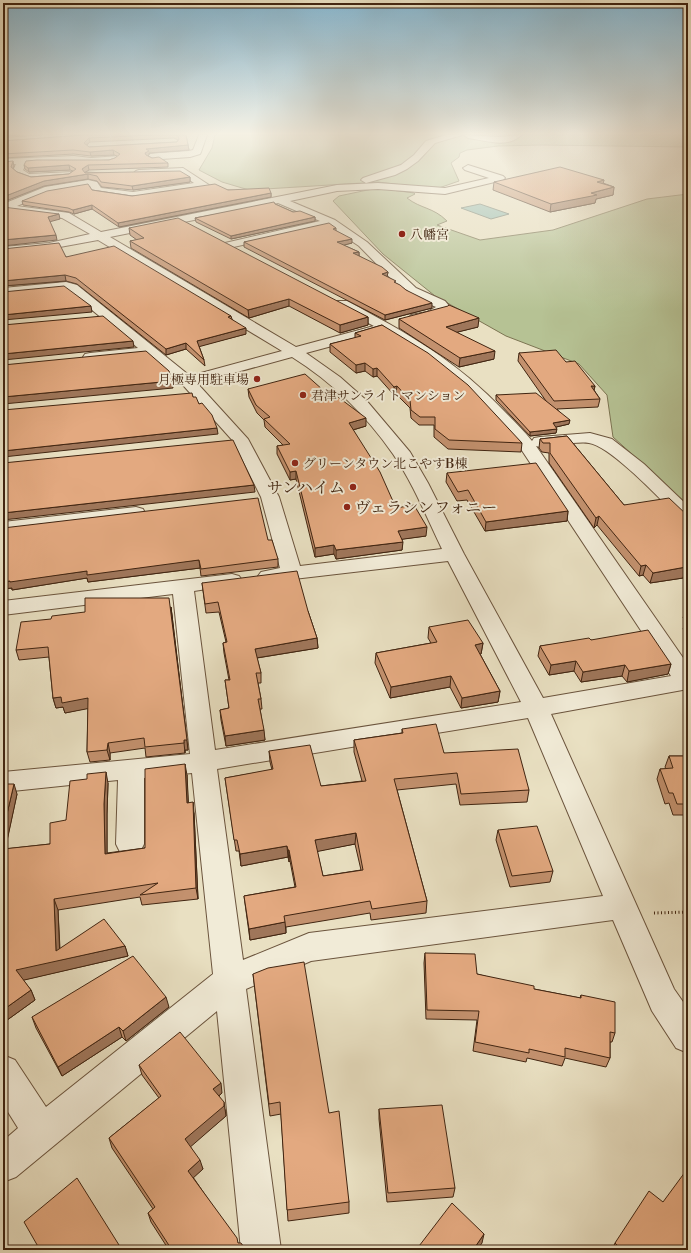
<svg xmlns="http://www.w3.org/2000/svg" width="691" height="1253" font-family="'Libre Bodoni','Noto Serif JP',serif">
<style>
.green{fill:#b6c294;stroke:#7c7452}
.water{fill:#97bdb1;stroke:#758071}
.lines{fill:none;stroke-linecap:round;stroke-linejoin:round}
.minor-casing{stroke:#6b543d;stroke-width:2}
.path{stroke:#412511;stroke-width:3;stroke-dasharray:1 2.5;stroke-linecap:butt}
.minor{fill:#f1ebd7;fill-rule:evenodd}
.wall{fill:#c3916e;stroke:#412511;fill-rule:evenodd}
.shaded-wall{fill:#9f765a;stroke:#412511}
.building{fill:#e3a980;stroke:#412511;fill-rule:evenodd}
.poi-dot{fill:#8f2418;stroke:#f1ebd7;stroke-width:1.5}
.labels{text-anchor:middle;stroke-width:4;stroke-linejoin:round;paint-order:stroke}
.far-poi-label{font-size:13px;fill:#412511;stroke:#f1ebd7;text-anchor:start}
.poi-label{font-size:16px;fill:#412511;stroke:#f1ebd7;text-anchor:end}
</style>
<rect width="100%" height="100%" fill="#e9e0c2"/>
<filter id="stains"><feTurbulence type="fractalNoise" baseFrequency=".005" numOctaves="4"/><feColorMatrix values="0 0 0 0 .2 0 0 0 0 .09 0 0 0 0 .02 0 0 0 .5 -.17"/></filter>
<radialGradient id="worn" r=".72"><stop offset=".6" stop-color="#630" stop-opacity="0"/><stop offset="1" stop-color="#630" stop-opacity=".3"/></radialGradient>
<path class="green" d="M215,135H688V147L540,145L498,146L467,150L460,153L459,157L451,163L459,181L436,189L378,182L249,190L222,182L199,170L212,148Z
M377,188L414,193L415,194L407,198C421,209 433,207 447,221L437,225L480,240L553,230L647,199L688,194V505L613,437L607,395L579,364L506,336L435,296L383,254L333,201L339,196Z"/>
<path class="water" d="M480,204L509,214L491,219L461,208Z"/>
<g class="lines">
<g class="minor-casing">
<path id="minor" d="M46,135H89L85,138L3,144V138Z
M199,135H207L201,152L200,154L190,157L91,164L74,162L26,164L23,170L29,174L73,172L75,174L73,176L70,177C52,178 26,186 13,171L16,164L3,165V159L74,156L91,158L189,151L193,150Z
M446,135H462L435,143L418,161L407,169L395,175L366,183L361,180L363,178L401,165L414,155L426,141Z
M464,135L500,137L521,135C508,149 484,140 468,138Z
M468,165L503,176L505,178L503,180L445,194L378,189L337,191L290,201L335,220L367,242L416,288L445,301L450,307C443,318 424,324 411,321L409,318L411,315L427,312L436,307L406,294L359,246L329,226L229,248L225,247L223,245L225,243L320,221L278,203L110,237L296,347L374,326L337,307L335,304L337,301H347C409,334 457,361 505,412C514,421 524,431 532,441L534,438L540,437L590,433L612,439L644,464L688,506V522L681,520C664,503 611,446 589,443C577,441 554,446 540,447L536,446L688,665V689L551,714L674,989L688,1009V1053L676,1048L652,1011L613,920L311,961L246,989L281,1250H241L217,1011L16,1177L3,1182V1141L18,1128L3,1104V1055L15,1060L46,1107L213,974L192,773L144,778V844L140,852L130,855L120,852L116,844L118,780L3,792V772L190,754L173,594L3,615V601L232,574L239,576L242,580L239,584L194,591L215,750L521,702L448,561L268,582L261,580L258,576L261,572L280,568L261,497L233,441L182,384L147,356L90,361L85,360L83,357L85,354L90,353L138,348L69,291L3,296V288L66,282L77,285L190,376L282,351L98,240L49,249L3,253V247L49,243L90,234L62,218L3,210V204L45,187L88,180L97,182L101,188L133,192L194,183L181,174L136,175L134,173L136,171L139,170L183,168L209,185L204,188L133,198L93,192L90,186H88L47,193L17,206L69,213L101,232L337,185L378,183L445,188L489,178L465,170L463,168ZM384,332L423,356L446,373L479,403L519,446L671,676L543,698L464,554L428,483L410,452L366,400L340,377L306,353ZM292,357C332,382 366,415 393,454C413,483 427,518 442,549L300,566L279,497L248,439L197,383ZM528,718L603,896L309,933L243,960L217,769Z
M136,507L143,509L145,513L143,517L3,534V522Z"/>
</g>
<path class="path" d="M654,913L688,912"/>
<use href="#minor" class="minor"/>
</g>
<path class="wall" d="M84,135H186L189,150L149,153V155L148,156L152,158L168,163V167L89,170L85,172L190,177V182L133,190L102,187L97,181L88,179L44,186L3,202V162L14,166L13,169L17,172L31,177L69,174L73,171L70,170L29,172L25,169L24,165L109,160L115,158L117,156L114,155L91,156L74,154L3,158V141ZM174,138L178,140L177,142L89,147L87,145L90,142Z
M604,180L603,183L614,187L613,195L596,199L595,203L550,212L493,190L494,182Z
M92,190L132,196L228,190L271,193V197L119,227L92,209L74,214L69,212L23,205L22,201Z
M275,204L293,212L315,217V221L231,239L196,222L195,218Z
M129,228L368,317V325L340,333L289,306L249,318L131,248L130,241L137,240L130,235Z
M336,228V231L352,243L343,245L359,252V256L388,272L387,277L406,290L432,308L385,320L244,247V242Z
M3,249L66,257L231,316L232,319L246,334L199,346L204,360L205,366L186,349L166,355L77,284L66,281L3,286Z
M399,319L478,327L457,332L494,359L459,367L399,328Z
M382,325L522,443L521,452L448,449L434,437V425H419L411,418L410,408L396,394L394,395L377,376L373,377L365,371L356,373L330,352V344L355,338V333Z
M519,353L566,362L595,386L594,390L600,399L598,407L557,409L569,424L556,427V433L530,436L496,400V395L546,401L518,361Z
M248,389L366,426L353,430L396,508L426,536L402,539V550L336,559L334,554L315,557L296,479L290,480L277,454V446L283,445L265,427L264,420L257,413L249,397Z
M567,436L624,505L686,518L688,519V584L683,578L650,583L643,575L639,576L597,525L594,528L549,463V453L542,452L539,448L540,439Z
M447,473L568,511L567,521L485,531L467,500L457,501L446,482Z
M3,528L268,540L278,559V567L201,576L200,568L88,582L87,578L12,590V588L3,589Z
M202,583L308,611L317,638L318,648L257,658L261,673V683H258L261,699L262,709H260L265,740L226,746L221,720L220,710L229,708L225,680H229L224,653L223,643L226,642L219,612L206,613Z
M171,607L188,750H185V753L146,757L145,748L110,753V760L90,762L87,752L88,708L65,713L63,707L56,708L53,698L49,657L19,660L16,650Z
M688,607V635L683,629L686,621L683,618L686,608Z
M429,627L483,643L481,654H480L500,691L498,702L461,708L450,687L390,698L375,663L376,653L431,643L428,638Z
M591,640L671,664L668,674L627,682L622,676L581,682L574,671L549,675L538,656L540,646Z
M402,729L444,753L529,790L527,802L460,805L456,784L397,790L427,901L426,913L371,920L370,913L286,927V933L250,940L244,896L295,887L290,861L289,862L288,857L241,866L239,851H236L225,778L272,770L270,762L269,751L321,786L362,781L354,752V740L402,733ZM355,844L361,870L323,876L317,851Z
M687,753H688V815H673L669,803L665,804L657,779L660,769H666L665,767L669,756H686Z
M187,775L188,803L194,813L198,899L142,905L140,897L58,910L60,949L125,946L128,956L23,980L31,990L35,1000L3,1023V784L17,794L5,849L50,844L66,820L108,783L107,814V853L145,848Z
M498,830L553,871L550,882L510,887L496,840Z
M425,953L477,974L534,989L580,998L581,995L615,1033L612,1042H610V1058L606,1067L565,1058L562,1066L527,1058L526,1062L473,1051L477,1020L426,1019L424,963Z
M253,974L329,1113L349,1202V1213L288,1221L281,1114L270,1116Z
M169,1007L126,1041L122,1037L62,1076L36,1028L32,1017Z
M139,1065L222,1093L219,1096L226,1112V1116L190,1146L203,1169L193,1177L238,1243L246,1250H169L151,1222L148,1213L153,1209L112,1148L109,1138L159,1098L142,1075Z
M379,1109L455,1188L453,1197L387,1202L379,1119Z
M663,1202L688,1250H612L615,1243Z"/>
<path class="shaded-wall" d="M3,135H20L3,136Z
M89,138L90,142L84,147V143Z
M188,145L189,150L149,153V155L146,157L145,153L146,149Z
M113,150L114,155L91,156L90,152Z
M13,161L14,166L12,171L11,167Z
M69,165L70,170L29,172L28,168Z
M88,165L89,170L82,174V169Z
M88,174V179L44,186L3,202V197L44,181Z
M190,177V182L133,190L132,186Z
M604,180L602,188L597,182Z
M614,187L613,195L596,199L595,203L550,212L551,204Z
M271,193V197L119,227L118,223Z
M92,205V209L74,214L73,210Z
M59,214L60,219L49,222L48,217Z
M315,217V221L231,239V236Z
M56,235L57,240L3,246V240Z
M352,239V243L337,247V242Z
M359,252V257L353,253Z
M388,272L387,277L382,274Z
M65,275L66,281L3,286V281Z
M289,299V306L249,318L248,310Z
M432,303V308L385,320V315Z
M91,306L92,312L3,320V315Z
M368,317V325L340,333V325Z
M479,318L478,327L446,335V327Z
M246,328V334L198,347L197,341Z
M133,341L134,347L3,360V354Z
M186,343V349L166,355V349Z
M495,351L494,359L459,367L460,358Z
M365,363V371L356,373V365Z
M377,368V376L373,377V369Z
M172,381L173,388L3,404V397Z
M397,386L396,394L394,395V387Z
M591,386H595L593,394Z
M366,418V426L349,431V423Z
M570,420L569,424L552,428L553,423Z
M217,428L218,434L3,457V451Z
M557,429L556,433L530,436V432Z
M296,471V479L290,480V472Z
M254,485L255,492L3,520V513Z
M568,511L567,521L485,531L486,522Z
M599,516L597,525L594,528L596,518Z
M427,527L426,536L397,540L398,531Z
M403,542L402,550L336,559V550Z
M334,545V554L315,557V548Z
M199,560L200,568L88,582L87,578L12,590V588L3,589V582L87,571Z
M646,565L643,575L639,576L641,566Z
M686,567L683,578L650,583L653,573Z
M171,607L188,750H185V753L184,743Z
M317,638L318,648L256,658L255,649Z
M483,643L481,654L473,655L475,645Z
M576,661L574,671L549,675L551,665Z
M671,664L668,674L627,682L629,671Z
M625,665L622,676L581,682L583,672Z
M451,676L450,687L390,698L391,687Z
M500,691L498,702L461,708L462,698Z
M3,696L6,705L3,734Z
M61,697L88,698L91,708L65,713L63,707L56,708L53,698Z
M264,730L265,740L226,746L225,736Z
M108,743L110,753V760L107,750Z
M185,764L187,775L189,814L187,803Z
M106,772L108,783L107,814V864L105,854L104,804Z
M14,784L17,794L3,860V831Z
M193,802L194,813L198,899L196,888Z
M356,833L355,844L315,852V840Z
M287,846L288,857L241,866L240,854Z
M288,850H289L290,861L289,862Z
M54,899L58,910L60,960L125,946L128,956L20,981L16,970L56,951Z
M285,922L286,933L250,940L249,929Z
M31,990L35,1000L3,1023V1010Z
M166,997L169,1007L126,1041L123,1031Z
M119,1027L122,1037L62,1076L58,1067Z
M221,1083L222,1093L215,1099L213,1089Z
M224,1102L226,1116L188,1149L185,1139Z
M200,1160L203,1169L191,1180L188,1171Z
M484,1234L482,1243L477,1250H473Z
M119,1245L122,1250H113Z"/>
<path class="building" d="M84,135H153L89,138L84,143L89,147L177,142L179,139L178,136L176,135H186L188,145L146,149L149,151L145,153L146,155L152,158L159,157L168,163L88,165L82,169L85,173L180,171L190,177L132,186L101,182L97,176L88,174L44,181L3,197V162L13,161L11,167L17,172L31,177L69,174L76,169L69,165L28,168L24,165L26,161L37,160H109L115,158L120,154L113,150L90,152L73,150L3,154V141Z
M560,167L604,180L597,182L614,187L591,193L597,195L551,204L494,182Z
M88,184L92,190L132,196L215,184L228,190L269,188L271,193L118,223L92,205L73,210L68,208L22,201L47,191Z
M274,202L275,204L293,212L300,211L315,217L231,236L195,218Z
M3,207L59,214L48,217L56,235L3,240Z
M178,218L368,317L340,325L289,299L248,310L130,241L144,238L129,228Z
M329,223L336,228L333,229L352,239L337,242L359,252L353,253L382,267L388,272L382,274L396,281L394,282L400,285L406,290L432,303L385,315L244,242Z
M59,243L66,257L114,246L231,316L228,317L246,328L197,341L204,360L186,343L166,349L76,278L65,275L3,281V249Z
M64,286L91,306L3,315V292Z
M449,305L479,318L446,327L495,351L460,358L399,319L448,306Z
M103,316L133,341L3,354V325Z
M382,325L428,353L468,385L522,443L449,440L435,429V417H420L411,410L410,400L397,386L394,387L377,368L373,369L365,363L356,365L330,344L361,336L355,333Z
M556,350L566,362L575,361L595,386H591L600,399L554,401L519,353Z
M146,351L169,371L172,381L3,397V365Z
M305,374L332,398L338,397L366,418L349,423L380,472L396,508L414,505L427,527L398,531L403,542L336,550L334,545L315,548L296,471L290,472L277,446L290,444L264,419L270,417L256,405L248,389Z
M192,393L193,397H196L199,404L202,403L212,415L217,428L3,451V410Z
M536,393L570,420L553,423L557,429L530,432L496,395Z
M567,436L624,505L669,498L687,515L684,516L688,519V570L686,567L653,573L646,565L641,566L599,516L596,518L550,453V443H543L540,439Z
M233,440L254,485L3,513V463Z
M536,463L568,511L486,522L468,490L458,492L447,473Z
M258,498L268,540H272L278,559L201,569L199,560L87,575V571L10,582V581L3,582V528Z
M297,571L308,611L317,638L255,649L261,673H256L261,699H258L264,730L225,736L220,710L229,708L225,680H230L223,643L227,642L218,602L205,604L202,583Z
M85,598H169L187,740H184V743L145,747L144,738L108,743L107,750L87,752L88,698L62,703L61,697L53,698L48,647L16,650L21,622L51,619L52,616L85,612Z
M468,620L483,643L475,645L500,691L462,698L451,676L391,687L376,653L437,642L429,627Z
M648,630L671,664L629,671L625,665L583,672L576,661L551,665L540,646L589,638L591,640Z
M436,724L444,753L518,749L529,790L461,794L457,773L394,779L427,901L372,909L370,901L284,916L285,922L249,929L244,896L296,887L289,850H288L287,846L240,854L237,840H234L225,778L273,769L269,751L310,745L321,786L366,781L354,740L403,733L402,729ZM356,833L363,870L323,876L315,840Z
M669,756H688V804H677L673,793H669L660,769L673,768Z
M185,764L187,803L193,802L196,888L140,895L158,883L54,899L56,951L104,919L125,946L16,970L31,990L3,1010V849L50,844V823L66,820L70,781L87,779V774L106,772L104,804L105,854L145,848V769Z
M3,784H14L3,831Z
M537,826L553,871L512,876L498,830Z
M425,953L475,954L477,974L534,986V989L581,998V995L615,1002V1033L610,1032V1058L565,1048V1057L529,1049V1053L475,1042L479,1011L427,1010Z
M133,956L166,997L123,1031L119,1027L58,1067L32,1017Z
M304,962L329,1113L339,1111L349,1202L287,1210L280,1102L269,1104L253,974L268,968Z
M180,1032L221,1083L213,1089L224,1102V1106L185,1139L200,1160L188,1171L237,1238L238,1243H241L246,1250H172L148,1213L155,1207L109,1138L161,1096L139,1065Z
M442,1105L455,1188L388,1193L379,1109Z
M688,1168V1250H622L615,1243L649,1191L663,1202Z
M77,1178L119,1245L113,1250H40L24,1222Z
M452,1203L484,1234L473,1250H416Z"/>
<linearGradient id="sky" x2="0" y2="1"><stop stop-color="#87b8d2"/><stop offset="0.43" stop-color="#f5f1e4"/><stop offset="1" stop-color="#f5f1e4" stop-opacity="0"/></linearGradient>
<rect width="691" height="311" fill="url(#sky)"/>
<g class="poi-dot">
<circle cx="402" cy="234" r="4"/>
<circle cx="257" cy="379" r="4"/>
<circle cx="303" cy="395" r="4"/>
<circle cx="295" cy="463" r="4"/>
<circle cx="353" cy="487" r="4"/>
<circle cx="347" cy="507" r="4"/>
</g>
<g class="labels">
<g class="far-poi-label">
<text x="410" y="239">八幡宮</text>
<text x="249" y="384" text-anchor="end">月極専用駐車場</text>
<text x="311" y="400">君津サンライトマンション</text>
<text x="303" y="468">グリーンタウン北こやすB棟</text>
</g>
<g class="poi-label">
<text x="345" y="493">サンハイム</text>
<text x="355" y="513" text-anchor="start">ヴェラシンフォニー</text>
</g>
</g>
<rect width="691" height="1253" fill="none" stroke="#e9e0c2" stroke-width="16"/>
<rect x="4" y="4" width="683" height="1245" fill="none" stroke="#412511" stroke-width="2"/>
<rect x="8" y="8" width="675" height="1237" fill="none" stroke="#412511"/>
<rect width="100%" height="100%" filter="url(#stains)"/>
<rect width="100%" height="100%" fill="url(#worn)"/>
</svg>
